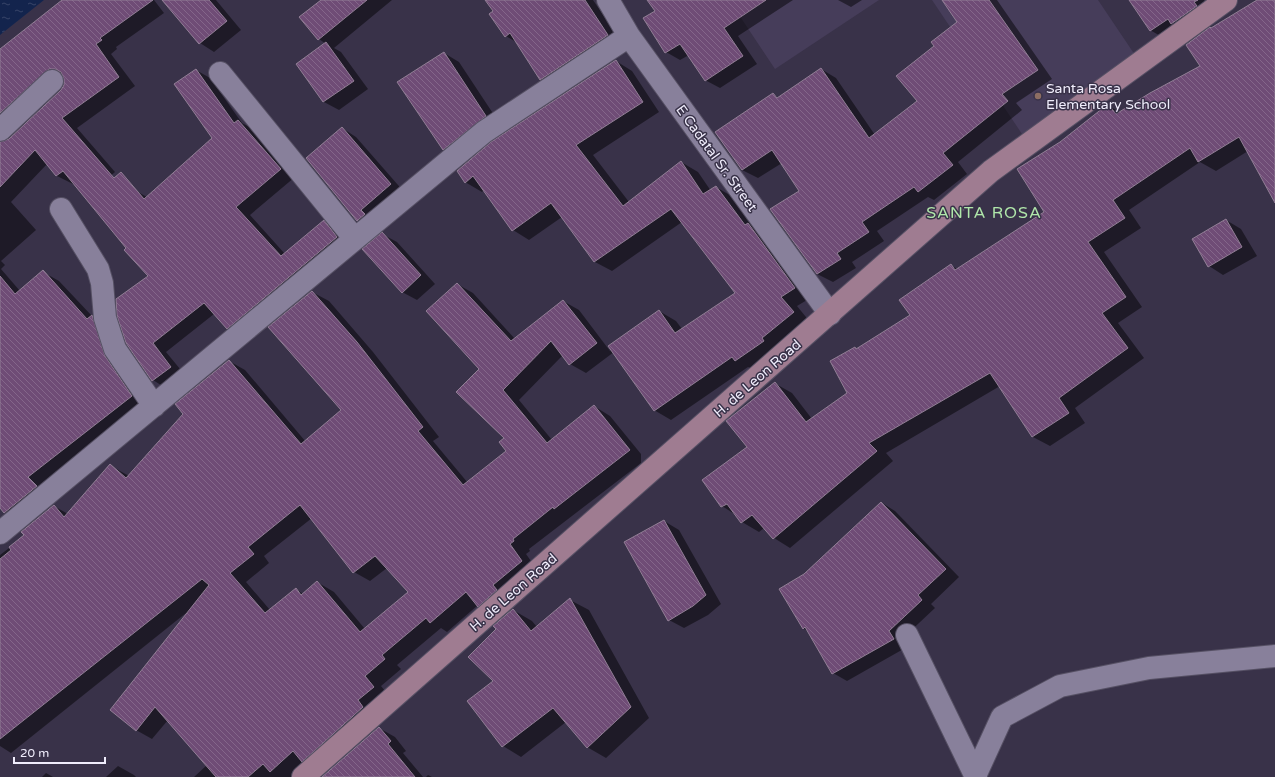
<svg xmlns="http://www.w3.org/2000/svg" width="1275" height="777" font-family="'Varela Round',sans-serif">
<style>
.built{fill:#463d5a}
.water{fill:url(#water-ripples)}
.shadow{fill:#0007;fill-rule:evenodd}
.building{fill:url(#building-back-hatch);stroke:#917e95;fill-rule:evenodd}
.lines{fill:none;stroke-linecap:round;stroke-linejoin:round}
.street-casing{stroke:#565064;stroke-width:24}
.secondary-casing{stroke:#565064;stroke-width:24}
.street{stroke:#88809b;stroke-width:22}
.secondary{stroke:#9f7c91;stroke-width:22}
.education-dot{fill:#8d6e63;stroke:#393249;stroke-width:1.5}
.labels{text-anchor:middle;stroke-width:3;stroke-linejoin:round;paint-order:stroke}
.poi-label{font-size:14px;fill:#f0edfc;stroke:#393249;text-anchor:start}
.street-label{font-size:14px;fill:#f0edfc;stroke:#393249}
.quarter-label{font-size:16px;letter-spacing:1px;fill:#b0e7aa;stroke:#393249}
</style>
<defs>
<pattern id="water-ripples" width="26" height="14" patternUnits="userSpaceOnUse"><rect width="26" height="14" fill="#13244d"/><path d="M2 4q2-2 4 0t4 0M15 11q2-2 4 0t4 0" fill="none" stroke="#364468"/></pattern>
<pattern id="building-back-hatch" width="6" height="6" patternUnits="userSpaceOnUse"><rect width="6" height="6" fill="#6f4c76"/><path d="M-1 5l2 2M0 0l6 6M5-1l2 2" fill="none" stroke="#84668a"/></pattern>
</defs>
<rect width="100%" height="100%" fill="#393249"/>
<path class="built" d="M729,0H879L775,69Z
M932,0H1098L1137,58L1022,134Z"/>
<path class="water" d="M0,0H44L0,35Z"/>
<path class="shadow" d="M64,0H154L164,13L116,47L117,49L111,54L135,86L77,128L115,172L91,193L57,176L47,164L11,202L36,230L1,261L5,265L1,269L20,291L43,272L59,281L92,316L108,326L148,406L21,522L5,512L0,507V52ZM65,78V84L62,90L4,143V136L60,81Z
M164,0H216L241,30L214,52L200,43Z
M323,0H392L334,48L341,52L368,89L339,110L324,102L297,64L326,44L319,39L301,18Z
M486,0H593L622,43L555,88L540,79L516,42L506,36Z
M648,0H793L738,36L757,64L720,88L705,80L689,55L680,60L666,52L656,12Z
M838,0H862L851,7Z
M943,0H997L1052,79L1016,103L1022,110L958,162L967,174L934,200L928,197L877,231L884,241L852,262L856,268L833,282L817,274L801,191L782,163L758,178L742,170L774,95L779,98L821,69L836,78L875,135L918,101L935,46L958,22Z
M1130,0H1204L1215,17L1169,41L1150,30Z
M1258,0H1275V190L1248,151L1216,171L1200,162L1129,210L1141,228L1104,252L1142,307L1118,323L1144,358L1075,408L1085,423L1050,446L1033,437L1000,386L886,453L893,461L790,548L774,538L764,528L759,532L742,522L736,515L722,506L776,384L792,393L812,419L849,393L855,348L857,349L911,316L951,266L958,269L1046,212L1060,142L1109,106L1120,112L1202,67L1212,29Z
M444,53L459,62L500,124L458,158L443,149Z
M616,61L632,71L659,112L593,155L629,202L681,162L698,172L711,191L716,187L733,197L812,297L797,306L810,322L753,369L748,367L671,420L654,410L614,352L586,373L570,364L563,355L519,400L552,440L594,406L610,416L641,454V463L529,549L530,551L526,554L538,571L494,615L478,605L447,632L441,628L397,665L401,669L381,686L390,697L311,777H194L207,765L168,720L152,739L136,730L186,613L11,753L0,746V555L26,535L54,506L68,514L111,466L129,476L229,361L245,370L306,442L342,411L312,292L329,301L373,352L439,437L433,441L468,483L507,451L505,438L481,369L457,284L473,293L515,339L563,301L579,310L610,351L659,311L676,321L682,329L736,293L682,222L612,271L595,262L562,217L529,240L513,230L484,190L482,192L465,182ZM312,518L354,572L370,581L387,568L409,592L365,629L334,592L317,582L303,594L296,589L270,610L246,582L269,563L264,556Z
M196,70L210,78L242,123L253,129L295,177L250,215L285,254L324,221L338,230L351,246L242,337L227,328L214,314L166,352L185,375L167,389L153,380L127,343L150,276L127,248L136,191L147,197L213,138Z
M342,128L356,137L405,193L372,229L357,220Z
M1226,220L1241,229L1257,256L1223,275L1209,266Z
M382,234L397,242L435,284L417,300L402,292Z
M882,503L895,511L959,577L931,604L935,608L902,639L907,647L847,681L833,673L808,631L803,628L804,575Z
M664,521L679,530L721,604L708,615L684,628L669,620Z
M570,600L589,610L649,718L606,758L587,747L566,722L521,757L503,746L494,681L497,629L513,610L532,621L537,627Z
M379,728L395,737L406,751L403,753L423,777H323Z
M118,766L134,775L136,777H106Z
M46,773L53,777H42Z
M428,775L432,777H426Z"/>
<path class="building" d="M62,0H153L100,38L102,40L96,44L119,77L62,118L114,178L121,172L144,199L212,138L174,84L196,69L234,123L238,120L281,169L236,207L281,256L324,220L337,237L227,329L204,303L153,343L171,367L152,381L126,343L117,316L116,299L148,276L124,250L126,248L63,171L56,176L35,150L0,187V142L9,139L61,90L64,85V79L61,72L55,69H49L0,113V49Z
M162,0H209L227,21L199,44Z
M321,0H367L318,40L299,17Z
M485,0H585L608,35L540,80L510,33L505,37L489,14L493,11Z
M647,0H766L724,28L743,56L705,81L680,44L665,53L643,18L655,11Z
M942,0H989L1038,70L1002,94L1008,101L943,153L953,165L918,192L914,187L862,222L869,232L837,253L841,259L817,274L770,209L799,191L772,150L742,170L715,132L773,93L777,98L821,68L869,138L917,101L896,76L934,46L931,42L957,22Z
M1129,0H1198L1194,2L1197,6L1171,24L1168,19L1150,31Z
M1257,0H1275V203L1239,137L1198,162L1190,148L1113,200L1125,218L1088,242L1126,297L1102,313L1128,348L1059,398L1069,413L1032,437L990,373L869,443L877,451L773,539L752,515L741,523L727,504L721,507L702,480L747,447L726,421L775,382L806,422L847,393L830,361L855,347L856,349L910,315L899,300L951,264L955,270L1044,212L1017,169L1060,142L1108,104L1116,114L1150,93L1200,66L1186,45L1210,27L1211,28Z
M326,42L354,81L323,102L296,64Z
M444,52L486,116L443,150L397,82Z
M616,60L643,102L576,145L623,206L681,161L703,194L716,186L745,225L748,223L795,288L781,297L794,312L762,338L764,341L735,361L732,357L654,411L608,346L659,310L675,333L735,293L671,209L594,262L551,203L512,231L473,176L465,183L457,171L491,142Z
M342,127L391,184L361,210L365,214L357,221L306,158Z
M1226,219L1242,247L1208,267L1192,239Z
M382,232L421,275L402,293L362,249Z
M43,270L87,319L92,315L105,356L132,396L28,477L37,486L4,513L0,508V276L15,294Z
M457,283L511,341L563,300L597,343L569,365L551,341L503,390L547,443L594,405L630,450L554,509L553,507L513,539L514,541L510,544L522,561L493,585L497,590L478,607L466,592L430,623L426,618L382,655L385,659L365,676L374,687L358,700L363,707L302,762L293,751L270,772L263,764L248,777H216L155,707L136,731L110,710L209,585L202,579L0,739V559L11,550L9,547L24,535L21,532L54,505L64,517L110,464L126,478L183,414L175,404L229,360L301,444L341,410L268,327L312,291L357,342L423,427L418,431L463,485L506,451L499,442L504,438L456,392L479,369L426,311ZM300,505L353,573L375,556L408,592L360,632L317,581L301,595L296,588L265,613L230,573L254,554L248,547Z
M881,502L946,569L918,595L922,600L889,631L894,639L832,674L805,627L803,629L779,589L804,574Z
M664,520L706,595L693,606L668,621L624,542Z
M570,598L631,707L587,748L553,708L502,747L467,701L493,681L468,657L496,629L493,626L513,609L531,631Z
M379,727L391,741L388,744L415,777H322Z"/>
<g class="lines">
<g class="street-casing">
<path id="street" d="M608,0L629,36L830,314
M220,73L355,239
M0,130L52,81
M61,209L98,269L102,283L105,318L115,349L154,406
M0,533L484,132L629,36
M907,635L976,777
M975,776L1002,717L1060,686L1149,668L1275,656"/>
</g>
<g class="secondary-casing">
<path id="secondary" d="M303,777L991,171L1226,0"/>
</g>
<use href="#street" class="street"/>
<use href="#secondary" class="secondary"/>
</g>
<circle class="education-dot" cx="1038" cy="96" r="4"/>
<g class="labels">
<g class="poi-label">
<text x="1046" y="93">Santa Rosa<tspan x="1046" dy="16">Elementary School</tspan></text>
</g>
<g class="street-label">
<text transform="translate(717 158) rotate(54)" y="5">E Cadatal Sr. Street</text>
<text transform="translate(757 378) rotate(-41)" y="5">H. de Leon Road</text>
<text transform="translate(513 592) rotate(-41)" y="5">H. de Leon Road</text>
</g>
<g class="quarter-label">
<text x="984" y="218">SANTA ROSA</text>
</g>
</g>
<path d="M14 757v6h91v-6" fill="none" stroke="#f0edfc" stroke-width="2"/>
<text x="20" y="757" font-size="12" fill="#f0edfc" stroke="#393249" stroke-width="3" paint-order="stroke">20 m</text>
</svg>
